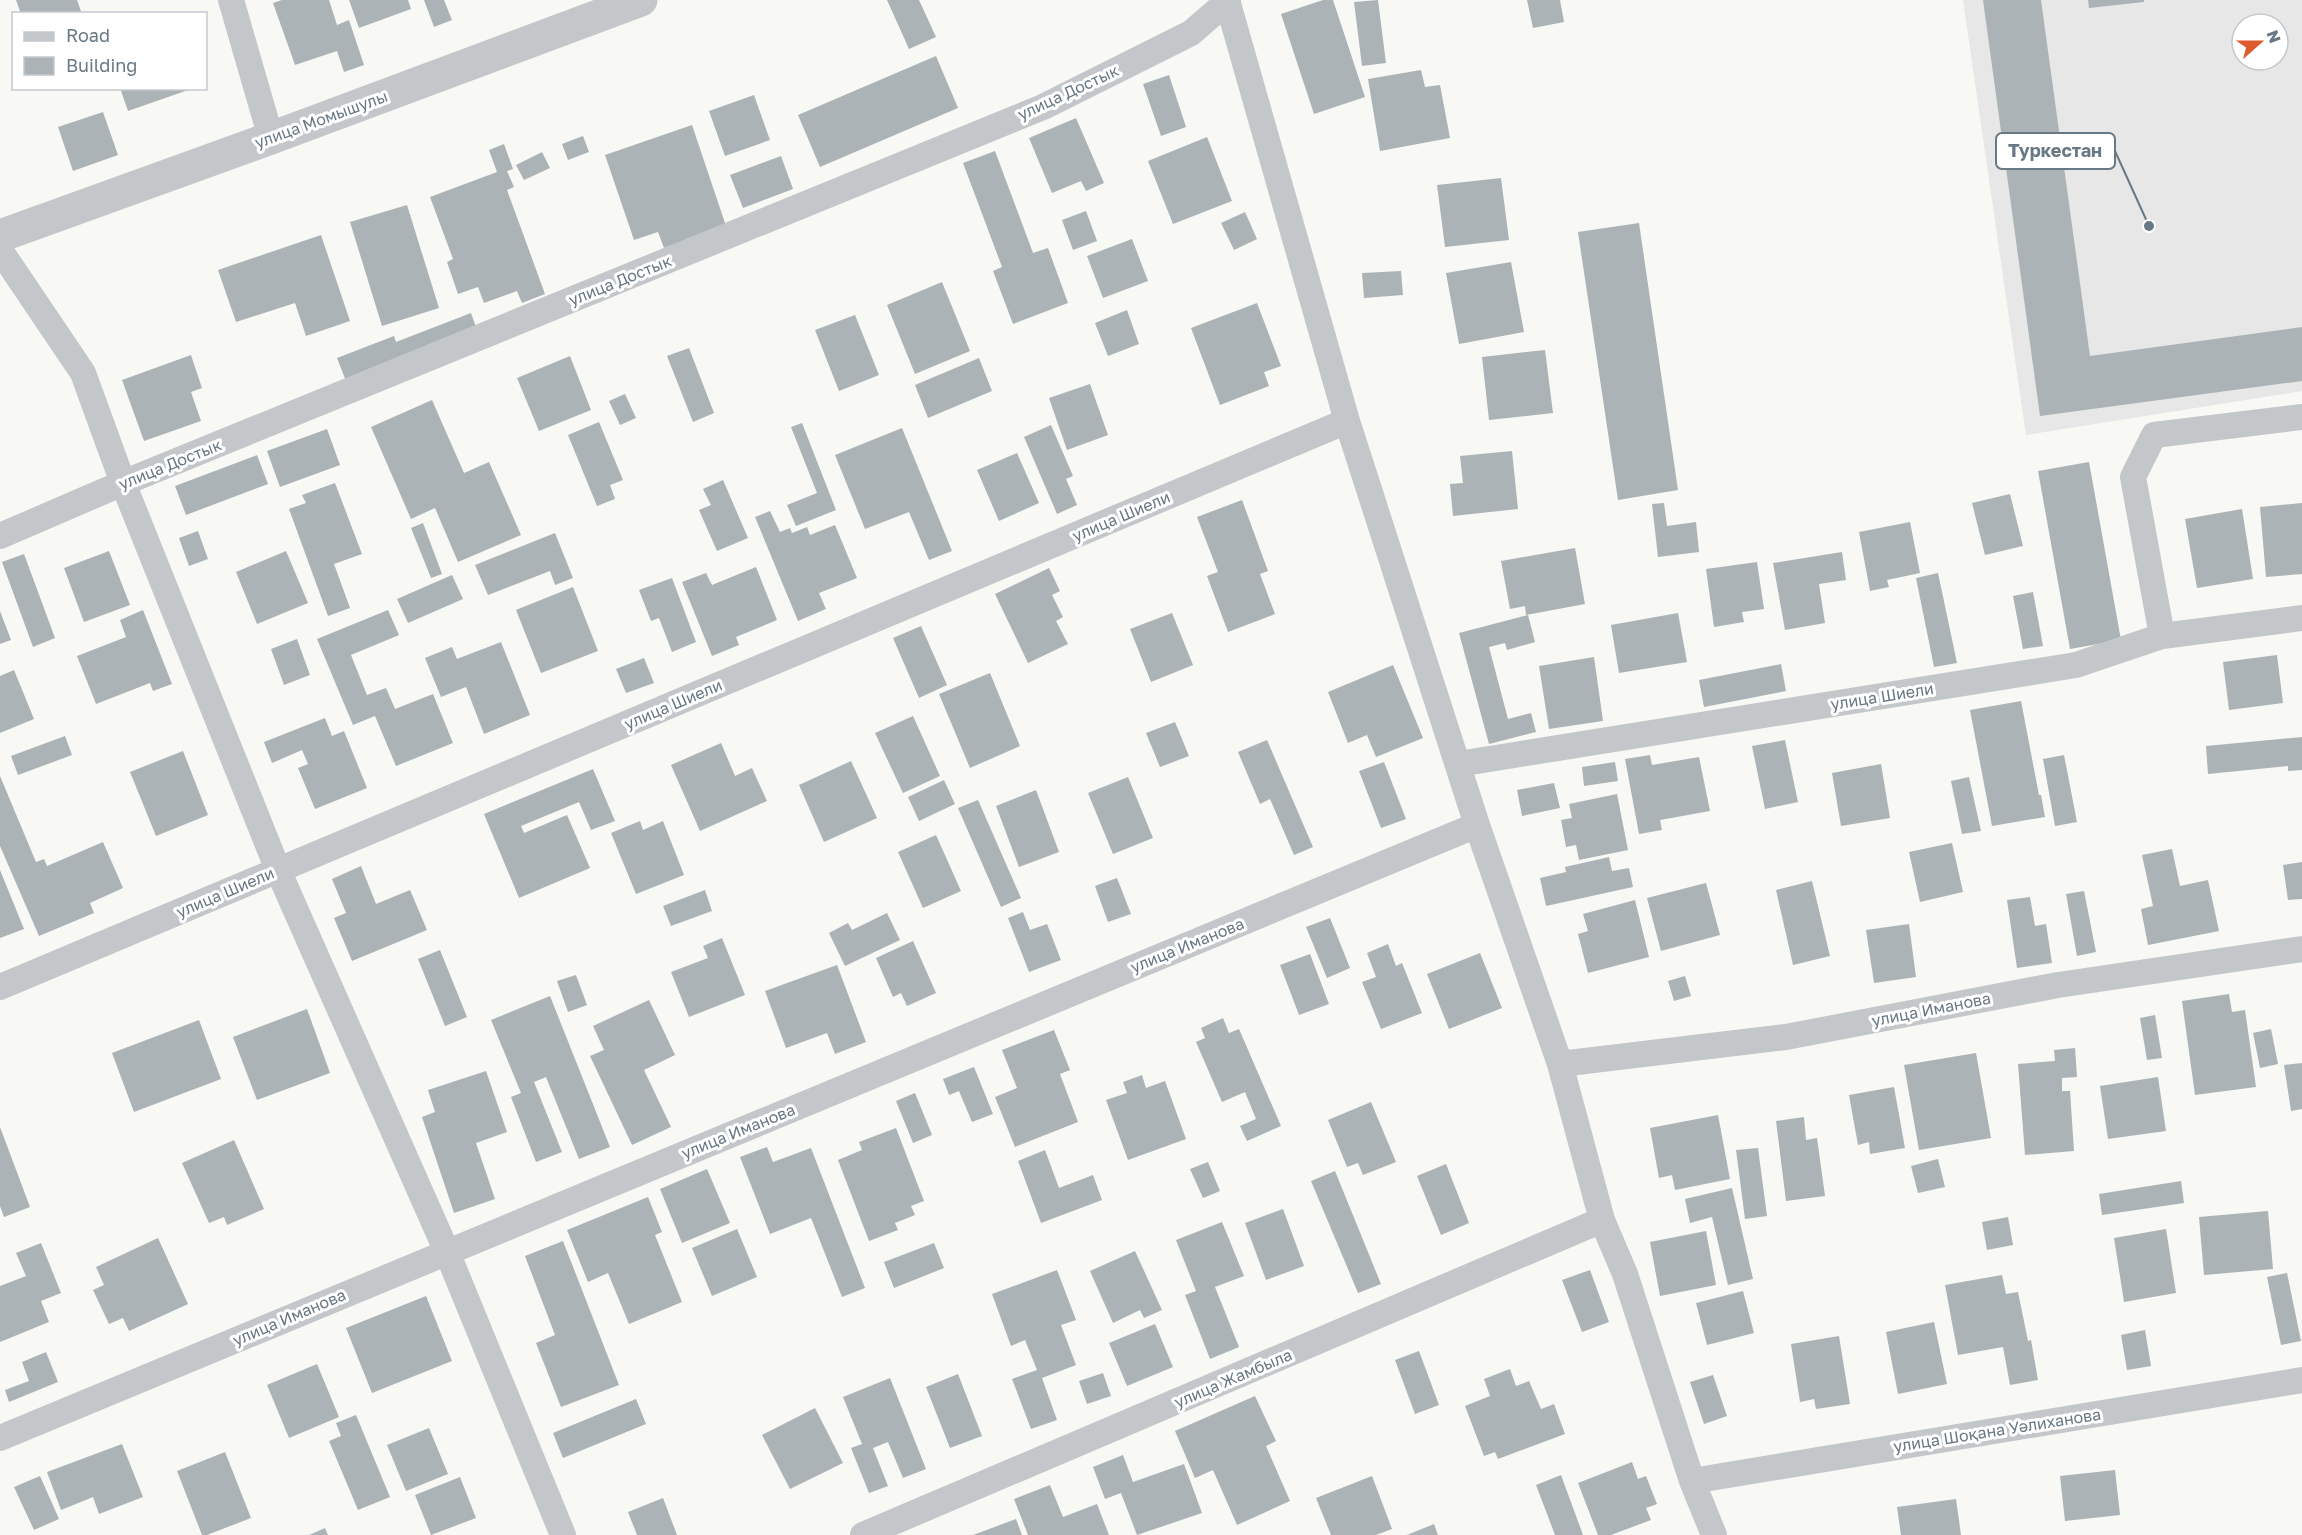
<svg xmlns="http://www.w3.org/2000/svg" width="2302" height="1535" viewBox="0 0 2302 1535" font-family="'Golos Text',sans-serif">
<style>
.built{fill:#e6e7e6;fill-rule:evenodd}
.building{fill:#abb3b7}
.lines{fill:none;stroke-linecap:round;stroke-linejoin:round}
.minor{stroke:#c3c7ca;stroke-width:26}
.tertiary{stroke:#c3c7ca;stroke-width:33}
.labels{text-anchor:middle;stroke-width:6;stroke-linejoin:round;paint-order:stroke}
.street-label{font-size:16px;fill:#687885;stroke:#fff}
.leader{fill:none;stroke:#687885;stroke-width:2}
.callout-dot{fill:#687885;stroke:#fff;stroke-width:2}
.callout{fill:#fff;stroke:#687885;stroke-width:2}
.callout-label{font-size:18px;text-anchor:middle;font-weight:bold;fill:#687885}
</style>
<rect width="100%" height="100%" fill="#f8f8f5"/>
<path class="built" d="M1963,0H2302V391L2026,435ZM2242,24H2278V60H2242Z"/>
<path class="building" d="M16,0H77L82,14H21Z
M282,0H329L337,25L349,20L364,65L344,72L337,51L295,65L273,3Z
M349,0H408L411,9L359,28Z
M424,0H444L452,20L434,27Z
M887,0H919L936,37L909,49Z
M1323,0H1333L1365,97L1314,114L1281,14Z
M1378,0L1386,63L1362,66L1354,2Z
M1527,0H1560L1564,22L1533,28Z
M1983,0H2041L2090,356L2302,327V381L2040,416Z
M2088,0H2144V2L2089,8Z
M936,56L958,108L820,167L798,115Z
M1421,70L1425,87L1440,85L1450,138L1380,151L1368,79Z
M1169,75L1186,127L1161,136L1143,84Z
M120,88H191V89L128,111Z
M754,95L770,140L725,156L709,111Z
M103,112L118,155L73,171L58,127Z
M1076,118L1104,183L1086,191L1081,181L1052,193L1029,138Z
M692,125L726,226L664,248L658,232L634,240L605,155Z
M583,136L589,152L568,160L562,144Z
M1207,137L1232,201L1173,224L1148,161Z
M504,144L513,169L507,171L514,187L507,190L545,294L522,303L517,291L484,303L478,287L458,294L447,262L453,259L430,197L497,172L489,150Z
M995,151L1033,253L1048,248L1068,303L1013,324L993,271L1002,267L963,163Z
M542,152L550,168L524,180L516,165Z
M781,156L793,189L743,208L730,175Z
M1501,178L1509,240L1445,247L1437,185Z
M407,205L439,308L382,326L350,222Z
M1086,211L1097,241L1073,250L1062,220Z
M1245,212L1257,239L1234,250L1221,223Z
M1639,223L1678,490L1618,500L1578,232Z
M321,235L350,321L306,336L295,303L236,322L218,270Z
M1132,239L1148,281L1103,298L1087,256Z
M1511,262L1524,332L1459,344L1446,273Z
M1401,271L1403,295L1364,298L1362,273Z
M942,282L970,351L915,374L887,305Z
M1257,303L1281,366L1264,372L1269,386L1220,405L1191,328Z
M1127,310L1139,344L1108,356L1095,323Z
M471,313L477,330L346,381L337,358L394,336L396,342Z
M855,315L879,375L839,391L815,330Z
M689,348L714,413L693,422L667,356Z
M1545,350L1553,413L1489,420L1482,357Z
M191,355L202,388L191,392L201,421L144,441L122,380Z
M570,356L591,410L539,431L517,378Z
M979,358L992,391L928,418L915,385Z
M1090,384L1108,435L1067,450L1049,398Z
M625,394L636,418L620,425L609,401Z
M432,400L464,473L489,462L521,535L458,562L435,508L411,519L371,427Z
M599,422L623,480L610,485L615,499L597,506L568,435Z
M802,423L836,510L796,526L787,505L817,493L791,427Z
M1051,425L1073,476L1066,479L1077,505L1057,514L1024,437Z
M902,428L952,551L929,560L909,512L865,529L835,455Z
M327,429L340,465L280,487L267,451Z
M1512,451L1518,509L1453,516L1450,484L1463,483L1460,456Z
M1017,453L1039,503L999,521L977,470Z
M257,455L268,484L186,515L175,486Z
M2089,462L2121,640L2070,649L2038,471Z
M723,480L748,538L717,551L699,510L711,505L703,489Z
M335,483L362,554L334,564L350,608L328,616L289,509L306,503L302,495Z
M2010,494L2023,546L1985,555L1972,503Z
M1242,500L1268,571L1260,574L1275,614L1228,632L1207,576L1218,572L1197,517Z
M1664,503L1667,526L1696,522L1699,552L1658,557L1652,504Z
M2302,503V574L2266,577L2260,507Z
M2242,509L2253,579L2197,588L2185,519Z
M770,511L780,532L790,528L792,533L807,527L810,535L835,525L857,578L819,593L826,609L798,621L755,517Z
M1910,522L1920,573L1887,580L1889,587L1870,591L1859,532Z
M423,523L442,574L431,578L411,528Z
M198,531L208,559L189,566L179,538Z
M555,533L573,578L555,585L550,571L488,595L475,565Z
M1575,548L1585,604L1526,615L1525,606L1510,609L1501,561Z
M109,551L130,605L84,622L64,568Z
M286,551L308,603L257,624L236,572Z
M1842,552L1846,580L1819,584L1825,623L1785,630L1773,563Z
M24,554L55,638L33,647L2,562Z
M1757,562L1764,609L1742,612L1744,622L1714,627L1706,569Z
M756,567L777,620L736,637L739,645L712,656L682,582L706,573L712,585Z
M1049,568L1060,591L1052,595L1063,617L1056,621L1068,644L1028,663L995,594Z
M1938,573L1957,663L1934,667L1916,578Z
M452,575L463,599L408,623L397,599Z
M672,578L696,642L672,652L659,618L651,621L639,590Z
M573,587L598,651L541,673L516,610Z
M2033,592L2043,646L2023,649L2013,596Z
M143,610L172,684L153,691L150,683L96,704L77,656L126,637L120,620Z
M388,610L399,635L351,655L367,695L386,688L395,709L433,694L453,743L396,766L375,716L353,725L317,639Z
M0,611L11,640L0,644Z
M1172,613L1193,665L1151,682L1130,629Z
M1678,613L1687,662L1619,673L1611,625Z
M1528,615L1535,642L1507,650L1505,643L1489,647L1508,719L1531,713L1536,732L1489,744L1459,633Z
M921,626L947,685L919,698L893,638Z
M297,639L310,675L284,685L271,649Z
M501,642L530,715L484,734L466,687L441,697L425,658L452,647L457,659Z
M2277,655L2283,703L2229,710L2223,662Z
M1594,657L1603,721L1549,729L1539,666Z
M644,658L654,683L626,693L616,669Z
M1781,664L1786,691L1704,707L1699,680Z
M1393,665L1423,738L1376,757L1367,735L1348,743L1328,692Z
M14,670L34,719L0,733V676Z
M990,673L1020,746L970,768L939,694Z
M2021,701L2039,795H2041L2045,817L1992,826L1970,710Z
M913,716L940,776L903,793L875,733Z
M325,718L332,736L344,731L367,788L315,809L298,768L308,764L302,750L272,763L264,742Z
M1175,722L1189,756L1160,767L1146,733Z
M65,736L72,755L18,775L11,756Z
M2302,737V770L2288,771V766L2208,774L2206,746Z
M1267,740L1313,847L1294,855L1270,799L1260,804L1238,752Z
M1785,740L1798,802L1765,809L1752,746Z
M721,743L735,776L752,768L767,801L700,831L671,765Z
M183,751L208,815L156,836L130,772Z
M1650,755L1652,765L1699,757L1710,811L1660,820L1662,830L1639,834L1625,759Z
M2064,755L2077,822L2055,826L2043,759Z
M851,761L877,818L824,842L799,785Z
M1384,762L1406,819L1381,828L1359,771Z
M1615,762L1618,781L1584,786L1582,767Z
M1881,764L1890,818L1841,826L1832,773Z
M593,769L615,821L591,830L579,802L521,826L524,833L567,815L590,868L519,898L484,814Z
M0,776L36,862L44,859L47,866L103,842L123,888L90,903L94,913L39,936L0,846Z
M1128,777L1153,838L1113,854L1088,793Z
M1969,777L1981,831L1962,834L1951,781Z
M944,780L955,804L919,821L908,797Z
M1554,783L1560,808L1522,816L1517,790Z
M1036,790L1059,852L1019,867L996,806Z
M1617,794L1628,850L1579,860L1576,845L1566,847L1561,820L1572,818L1569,804Z
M978,800L1021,898L1001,907L958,808Z
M640,821L643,830L663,821L684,875L636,894L611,833Z
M936,835L961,891L923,908L898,852Z
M1952,843L1963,892L1920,902L1909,852Z
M2172,849L2180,886L2208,880L2219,931L2148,945L2141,909L2153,906L2142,855Z
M1609,857L1612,871L1629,868L1633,887L1546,906L1540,878L1566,872L1565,867Z
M2302,862V899L2288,900L2283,865Z
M361,866L376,904L410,890L427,930L352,961L334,918L346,913L332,879Z
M0,870L24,929L0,938Z
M1117,878L1131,914L1108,922L1095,886Z
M1812,881L1830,956L1793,965L1776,890Z
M1706,883L1720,935L1661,951L1647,898Z
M705,890L712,911L671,926L663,906Z
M2084,891L2096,952L2077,956L2066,894Z
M2030,897L2035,926L2046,924L2052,963L2017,968L2007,900Z
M1635,900L1649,957L1588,973L1578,934L1588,931L1583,914Z
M1023,912L1030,930L1047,924L1061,960L1029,972L1008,918Z
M887,913L900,940L845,966L829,933L848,923L852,930Z
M1330,918L1350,968L1327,978L1306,927Z
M1909,924L1916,977L1874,983L1866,930Z
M722,938L745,995L689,1017L671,972L708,958L703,946Z
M913,941L936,993L907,1006L901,993L893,997L876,958Z
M1388,944L1396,966L1402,963L1422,1013L1381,1029L1362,982L1376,977L1367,953Z
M440,950L467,1017L445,1026L418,959Z
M1480,953L1502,1008L1449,1029L1427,974Z
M1310,954L1329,1004L1299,1015L1280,965Z
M837,965L866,1042L835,1054L827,1033L786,1048L765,991Z
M576,975L587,1005L568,1012L557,981Z
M1685,976L1691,996L1674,1001L1668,981Z
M2229,994L2232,1012L2245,1010L2256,1087L2195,1095L2182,1001Z
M550,996L610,1147L579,1159L546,1077L534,1082L562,1152L536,1162L511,1097L521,1093L491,1020Z
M649,1000L675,1055L644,1070L671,1127L632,1145L590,1056L604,1050L593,1026Z
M307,1009L330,1073L257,1100L233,1037Z
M2155,1015L2162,1058L2147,1060L2140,1018Z
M1223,1018L1229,1033L1239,1029L1281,1126L1247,1141L1240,1126L1256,1119L1245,1092L1222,1102L1196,1042L1205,1038L1201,1028Z
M199,1020L221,1079L134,1112L112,1053Z
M2271,1029L2278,1064L2260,1068L2253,1033Z
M1054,1030L1070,1070L1060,1074L1078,1122L1015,1147L995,1097L1017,1088L1002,1050Z
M2075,1048L2077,1077L2062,1078V1091H2070L2074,1151L2025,1155L2018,1064L2055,1061L2054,1050Z
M1976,1053L1991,1138L1919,1150L1904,1065Z
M2302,1063V1109L2291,1111L2284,1065Z
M974,1067L993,1114L972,1122L959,1091L949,1095L943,1079Z
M486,1071L507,1132L476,1143L495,1199L454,1213L422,1117L435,1112L428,1090Z
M1142,1075L1146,1088L1165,1081L1186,1139L1128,1160L1106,1100L1127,1093L1123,1082Z
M2158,1077L2166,1131L2108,1139L2100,1086Z
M1894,1087L1905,1148L1870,1154L1869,1142L1858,1145L1849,1095Z
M915,1093L932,1135L913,1143L896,1101Z
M1371,1102L1396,1162L1363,1175L1358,1163L1347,1167L1328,1120Z
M1718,1115L1730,1179L1675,1190L1672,1175L1659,1178L1650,1128Z
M1804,1117L1806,1140L1817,1138L1825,1196L1786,1201L1776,1121Z
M0,1127L30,1207L4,1217L0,1206Z
M896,1128L924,1201L911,1206L915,1215L895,1223L898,1230L869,1241L838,1160L862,1150L859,1142Z
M234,1140L264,1209L227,1225L224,1217L209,1223L182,1163Z
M767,1147L773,1162L811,1148L865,1288L842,1297L811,1218L770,1234L740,1157Z
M1758,1148L1767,1216L1745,1219L1736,1150Z
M1045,1150L1059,1188L1093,1175L1102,1200L1041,1223L1018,1161Z
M1938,1159L1945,1187L1918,1193L1911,1166Z
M1208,1162L1220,1191L1203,1198L1190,1169Z
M1446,1164L1469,1223L1441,1235L1417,1176Z
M707,1169L730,1223L682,1243L660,1189Z
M1335,1171L1381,1284L1358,1293L1311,1181Z
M2181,1181L2184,1203L2102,1215L2099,1194Z
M1732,1188L1753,1279L1728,1285L1712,1217L1690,1223L1685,1199Z
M648,1197L662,1232L655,1235L682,1302L629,1324L608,1273L588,1282L567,1230Z
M1283,1209L1304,1266L1266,1280L1245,1223Z
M2268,1211L2273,1269L2204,1275L2199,1217Z
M2008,1217L2013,1245L1987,1250L1982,1222Z
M1222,1222L1244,1276L1215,1287L1239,1347L1210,1359L1185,1295L1196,1291L1176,1240Z
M737,1229L757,1277L712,1296L692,1248Z
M2166,1229L2176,1293L2124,1302L2114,1238Z
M1706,1231L1716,1285L1660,1296L1650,1242Z
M158,1238L188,1304L129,1331L123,1318L109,1324L93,1290L104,1285L96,1267Z
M563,1241L619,1385L561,1407L536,1343L555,1335L525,1256Z
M41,1243L61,1293L41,1301L49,1322L0,1342V1286L26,1276L16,1253Z
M934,1243L944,1268L894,1288L884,1262Z
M1135,1251L1162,1310L1144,1318L1140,1310L1113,1323L1090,1271Z
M1057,1270L1076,1320L1061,1325L1076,1365L1042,1378L1057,1420L1031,1429L1012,1379L1037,1370L1025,1340L1011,1346L992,1294Z
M1590,1270L1609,1322L1582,1332L1562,1280Z
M2287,1273L2301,1341L2281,1345L2267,1277Z
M2002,1275L2006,1294L2018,1292L2028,1341L2031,1340L2038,1380L2010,1385L2003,1347L1958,1355L1945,1285Z
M1743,1291L1754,1333L1707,1345L1696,1303Z
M426,1296L452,1361L372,1393L346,1328Z
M1934,1322L1947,1384L1898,1394L1886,1332Z
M1155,1324L1173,1367L1127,1386L1109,1343Z
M2145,1330L2151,1366L2127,1370L2121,1335Z
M1839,1336L1850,1404L1816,1409L1814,1399L1800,1402L1791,1344Z
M1419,1351L1439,1405L1415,1414L1395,1360Z
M46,1352L58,1382L9,1402L5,1390L29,1381L22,1362Z
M317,1364L339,1417L289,1438L267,1385Z
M1510,1369L1516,1386L1529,1381L1541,1409L1554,1404L1565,1434L1498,1459L1495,1452L1484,1456L1465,1406L1490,1396L1484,1379Z
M1103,1373L1111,1396L1087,1404L1079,1381Z
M958,1374L982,1436L950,1448L926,1387Z
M1713,1375L1727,1416L1704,1424L1690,1382Z
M890,1378L926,1469L903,1478L888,1442L873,1448L888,1486L869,1493L851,1448L862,1444L843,1397Z
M1255,1396L1276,1441L1266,1446L1290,1501L1237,1525L1213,1470L1195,1478L1175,1431Z
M636,1399L646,1424L563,1458L553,1433Z
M815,1408L843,1463L790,1489L762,1435Z
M356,1415L390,1497L358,1510L329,1441L341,1436L336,1423Z
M429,1428L448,1474L406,1491L387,1445Z
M122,1444L143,1497L99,1514L93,1497L61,1510L47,1472Z
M225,1452L251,1518L207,1535H202L177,1471Z
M1123,1455L1133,1482L1184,1464L1202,1513L1137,1535L1121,1493L1105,1499L1093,1467Z
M1632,1462L1638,1479L1646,1476L1657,1504L1646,1508L1651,1520L1611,1535H1598L1578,1483Z
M2115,1470L2120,1515L2065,1521L2060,1476Z
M1561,1475L1583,1535H1555L1536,1485Z
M40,1476L59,1519L34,1530L14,1487Z
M1372,1476L1392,1529L1376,1535H1331L1316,1498Z
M460,1477L476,1518L431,1535L415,1495Z
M1050,1485L1063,1517L1097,1504L1109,1535H1028L1014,1499Z
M663,1498L677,1535H637L628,1512Z
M1956,1499L1961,1535H1901L1897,1507Z
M1016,1519L1022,1535H973Z
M1434,1524L1438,1535H1407Z
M325,1528L328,1535H309Z"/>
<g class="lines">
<path class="minor" d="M231,0L271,138
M1227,0L1347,421L1477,825L1560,1064L1602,1220L1625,1274L1692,1481L1714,1535
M0,250L83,373L123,483L278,870L447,1252L563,1535
M0,536L123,483L1043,107L1191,33L1228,1
M2162,636L2133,477L2154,435L2302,417
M1458,764L2076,665L2162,636L2302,618
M0,987L1347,421
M1560,1064L1786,1037L2058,985L2302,949
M0,1438L1477,825
M1692,1481L2302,1380
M863,1535L1602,1220"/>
<path class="tertiary" d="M0,236L271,138L641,0"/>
</g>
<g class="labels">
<g class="street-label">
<text transform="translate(1068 92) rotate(-25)" y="6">улица Достык</text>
<text transform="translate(321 119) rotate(-20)" y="6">улица Момышулы</text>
<text transform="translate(620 280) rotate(-22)" y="6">улица Достык</text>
<text transform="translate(170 464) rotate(-22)" y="6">улица Достык</text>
<text transform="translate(1121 516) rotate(-23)" y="6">улица Шиели</text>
<text transform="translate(1882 696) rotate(-9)" y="6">улица Шиели</text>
<text transform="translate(673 704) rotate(-23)" y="6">улица Шиели</text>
<text transform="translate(225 892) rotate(-23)" y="6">улица Шиели</text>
<text transform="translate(1187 945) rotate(-22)" y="6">улица Иманова</text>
<text transform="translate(1931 1009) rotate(-11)" y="6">улица Иманова</text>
<text transform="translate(738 1131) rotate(-22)" y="6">улица Иманова</text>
<text transform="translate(289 1317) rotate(-23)" y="6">улица Иманова</text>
<text transform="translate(1233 1378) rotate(-23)" y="6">улица Жамбыла</text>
<text transform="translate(1997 1430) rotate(-9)" y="6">улица Шоқана Уәлиханова</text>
</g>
</g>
<path class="leader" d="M2149 226L2115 151"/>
<circle class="callout-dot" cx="2149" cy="226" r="6"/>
<rect class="callout" x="1996" y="133" width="119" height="36" rx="6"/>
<g class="callout-label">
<text x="2055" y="157">Туркестан</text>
</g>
<rect x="12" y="12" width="195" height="78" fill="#ffffff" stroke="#c3c9ce" stroke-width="1.5"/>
<rect x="24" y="32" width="30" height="9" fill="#c3c7ca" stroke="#c3c9ce" stroke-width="1.5"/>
<text x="66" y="42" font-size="18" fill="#687885">Road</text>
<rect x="24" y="57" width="30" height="18" fill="#abb3b7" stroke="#c3c9ce" stroke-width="1.5"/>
<text x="66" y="72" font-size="18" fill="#687885">Building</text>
<g transform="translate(2260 42) rotate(69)"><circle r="28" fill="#ffffff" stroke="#c3c9ce" stroke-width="1.5"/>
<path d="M0-4.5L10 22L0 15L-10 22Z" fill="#de5b2f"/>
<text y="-9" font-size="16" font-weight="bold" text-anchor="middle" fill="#687885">N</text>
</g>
</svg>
